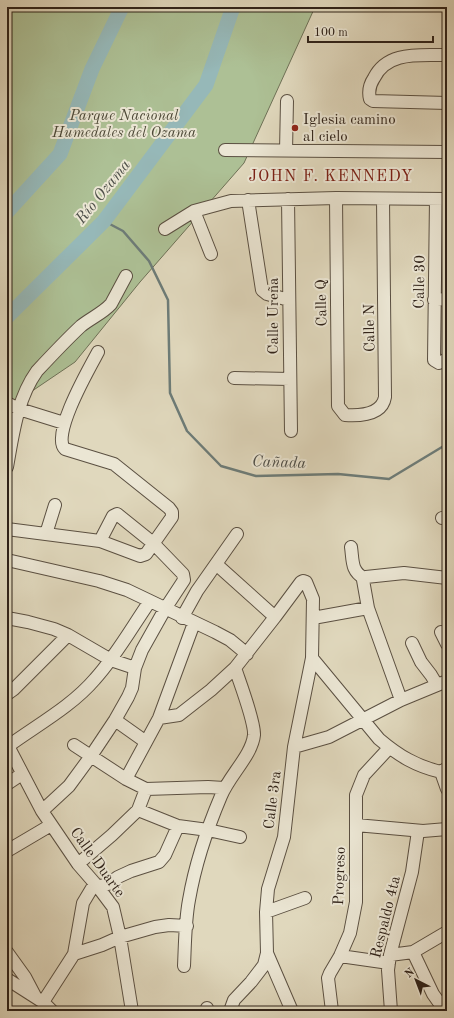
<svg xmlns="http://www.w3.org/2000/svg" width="454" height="1018" viewBox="0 0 454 1018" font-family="'Old Standard TT',serif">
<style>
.green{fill:#adc095;stroke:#6e7157}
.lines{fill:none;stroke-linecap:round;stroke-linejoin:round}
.stream{stroke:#6d7c78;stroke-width:2.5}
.river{stroke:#96b8b8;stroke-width:15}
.minor-casing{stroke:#5b5042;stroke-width:14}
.minor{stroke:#ebe6d4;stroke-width:12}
.poi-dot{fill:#8f2418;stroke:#ebe6d4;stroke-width:1.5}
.labels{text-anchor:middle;stroke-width:4;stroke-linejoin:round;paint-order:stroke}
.park-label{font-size:15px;font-style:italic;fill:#4e4a38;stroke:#ebe6d4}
.poi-label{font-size:15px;fill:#2f2219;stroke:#ebe6d4;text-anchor:start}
.street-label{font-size:15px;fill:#2f2219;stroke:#ebe6d4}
.neighbourhood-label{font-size:16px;letter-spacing:1px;fill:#7a1f14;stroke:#ebe6d4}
.water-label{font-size:16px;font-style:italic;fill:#4e4f49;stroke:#ebe6d4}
</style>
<rect width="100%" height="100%" fill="#e0d8bd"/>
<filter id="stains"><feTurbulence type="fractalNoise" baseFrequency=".005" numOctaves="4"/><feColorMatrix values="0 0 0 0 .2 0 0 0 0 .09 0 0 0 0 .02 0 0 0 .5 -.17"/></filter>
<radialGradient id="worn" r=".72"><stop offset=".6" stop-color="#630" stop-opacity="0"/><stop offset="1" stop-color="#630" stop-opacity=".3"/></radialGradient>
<path class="green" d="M7,7H315L244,163L140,282L75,362L7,408Z"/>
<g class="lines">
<path class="stream" d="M104,221L123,231L149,261L168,300L170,393L187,431L221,466L256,476L338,474L389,479L447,444"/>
<path class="river" d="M7,212L60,154L92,69L122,7
M7,317L104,221L206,85L233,7"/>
<defs>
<path id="minor" d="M447,55C421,56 388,50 374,78C370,84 368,91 370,99L373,101L447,103
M225,150L447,152
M286,151L287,101
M336,198L338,406L345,415C361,416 382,415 385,397L383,199
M288,199L291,431
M436,199L434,360L439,363L447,359
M248,200L262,290L267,294L289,300
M194,211L211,254
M165,229L194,211L231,201L336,198L447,199
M434,300L447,299
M234,378L290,379
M7,403L19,409L64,423
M7,467C13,434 17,399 37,371C51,356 66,340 81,326C91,318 103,313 111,304L126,276
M442,518L447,517
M7,529L100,541L140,556L146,554L172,517V512L169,508L114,464L65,449C50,436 90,367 98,352
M46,534L55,505
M351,547C353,561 351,571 364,578
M7,560L99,581L127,590L215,632L230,640L247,654
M216,564L275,617
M7,618L28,622L54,629L68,635L111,660L135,668
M182,618L197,591L237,534
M313,618L368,608
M441,632L447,644
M412,643L421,662L431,675L437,685
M312,658L379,739C399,756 416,766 441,772L447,768
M7,694L14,689L68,635
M401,700L368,608L363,580L366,577L404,573L447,578
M159,718L179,715L211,690L235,668L275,617L301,582L303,581L306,582L313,599L312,658L294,747L284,837L268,889L266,912L267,953L264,965L251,982L234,1000L230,1011
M115,720L146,742
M7,744L42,811L78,864L98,887L113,907L120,937L132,1011
M74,745L126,779L146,789L208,787L224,788
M7,747C37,725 71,707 95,679C116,656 132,627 150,601
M294,747L329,737L401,700L447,681
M441,772L447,789
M126,779L159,718L194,623
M7,784L22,774
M138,810L178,826L208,830L240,837
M42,811L69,786L91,756L115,720L128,697L132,688L135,668L142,650L165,609L184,580L183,574L153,543L117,514L113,516L100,541
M356,825L423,831L447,829
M7,851L51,825
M78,864L112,835L138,810L146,789
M266,912L305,898
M7,952L25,977L35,996
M413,952L433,994L445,1011
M267,953L292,1011
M74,954L102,945L120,937L155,927L169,925L187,926
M390,955L413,952L447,932
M340,956L389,963
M184,966C185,945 185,921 189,900C195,865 207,829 221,796C229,776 252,755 254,735C255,722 240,683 235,668
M7,979L43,1002L52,1011
M43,1002L74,954L83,903L92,888L108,884L118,877L131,871L159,862L165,855L178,826
M207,1011V1008
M332,1011L328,978L330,973L340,956L350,933L356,902V795L364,775L389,748
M391,1011L388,970L390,955L412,872L418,831"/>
</defs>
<use href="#minor" class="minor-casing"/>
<use href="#minor" class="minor"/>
</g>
<circle class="poi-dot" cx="295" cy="128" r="4"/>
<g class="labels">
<g class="park-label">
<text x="124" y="120">Parque Nacional<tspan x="124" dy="17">Humedales del Ozama</tspan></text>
</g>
<g class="poi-label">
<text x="303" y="124">Iglesia camino<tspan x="303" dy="17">al cielo</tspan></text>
</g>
<g class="street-label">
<text transform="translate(419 282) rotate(-89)" y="5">Calle 30</text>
<text transform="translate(321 303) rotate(-91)" y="5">Calle Q</text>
<text transform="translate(273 316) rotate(-90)" y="5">Calle Ureña</text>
<text transform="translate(369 328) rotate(-91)" y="5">Calle N</text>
<text transform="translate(272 800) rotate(-83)" y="5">Calle 3ra</text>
<text transform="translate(98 862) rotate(54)" y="5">Calle Duarte</text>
<text transform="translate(339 876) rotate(-88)" y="5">Progreso</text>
<text transform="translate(385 917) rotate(-76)" y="5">Respaldo 4ta</text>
</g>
<g class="neighbourhood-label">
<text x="331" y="181">JOHN F. KENNEDY</text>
</g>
<g class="water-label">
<text transform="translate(102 191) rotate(-51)" y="6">Río Ozama</text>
<text transform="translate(279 461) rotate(2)" y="6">Cañada</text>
</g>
</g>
<rect width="454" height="1018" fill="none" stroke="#e0d8bd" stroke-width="24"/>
<rect x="8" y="8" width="438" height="1002" fill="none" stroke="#2f2219" stroke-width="2"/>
<rect x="12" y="12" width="430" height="994" fill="none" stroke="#2f2219"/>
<g transform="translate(416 980) rotate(318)" stroke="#ebe6d4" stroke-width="3" paint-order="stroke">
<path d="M0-3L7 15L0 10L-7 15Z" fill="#2f2219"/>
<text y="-6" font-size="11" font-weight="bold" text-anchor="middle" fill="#2f2219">N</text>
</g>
<path d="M308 36v6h125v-6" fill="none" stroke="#2f2219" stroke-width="2"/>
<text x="314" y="36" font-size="12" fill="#2f2219" stroke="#ebe6d4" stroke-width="3" paint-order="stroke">100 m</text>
<rect width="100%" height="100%" filter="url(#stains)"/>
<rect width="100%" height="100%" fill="url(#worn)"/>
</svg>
